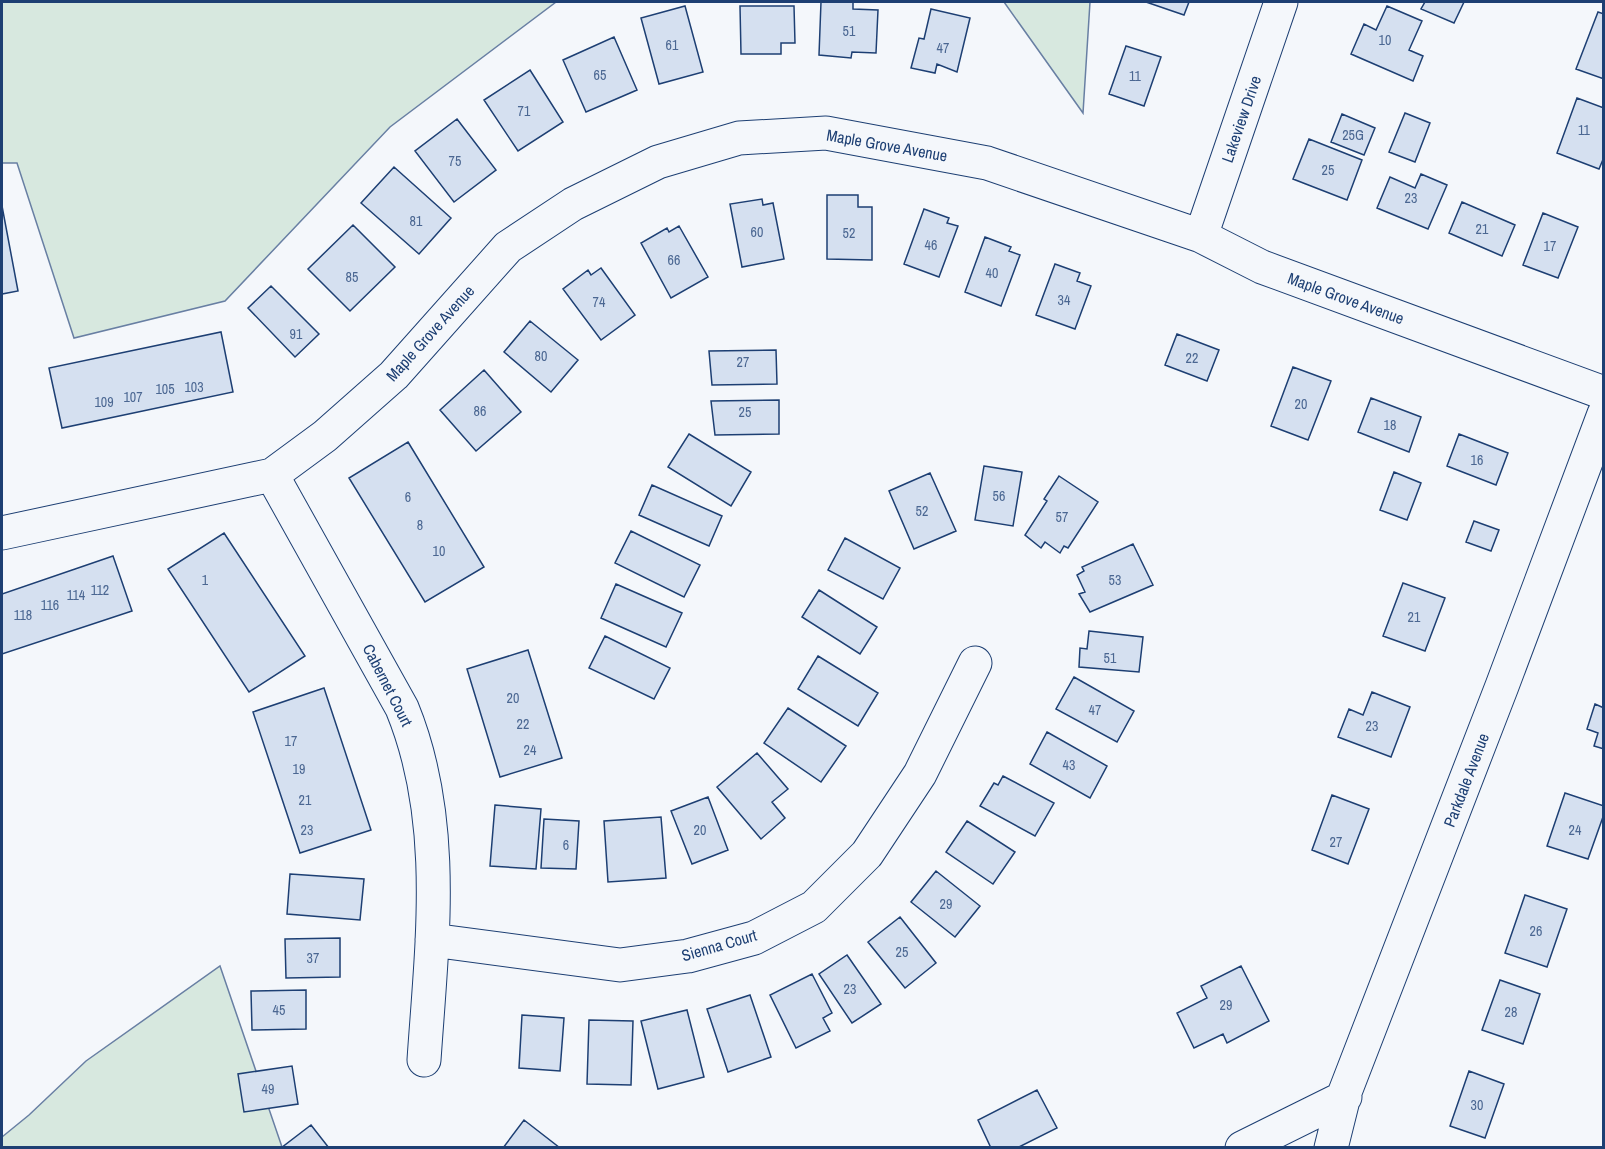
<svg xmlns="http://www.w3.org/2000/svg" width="1605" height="1149" viewBox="0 0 1605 1149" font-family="'Archivo Narrow',sans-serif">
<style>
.green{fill:#d7e8df;stroke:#687fa3;stroke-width:1.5}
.building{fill:#d5e0f0;stroke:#1d3f73;stroke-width:1.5}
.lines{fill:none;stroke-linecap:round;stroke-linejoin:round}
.minor-casing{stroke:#1d3f73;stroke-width:35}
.minor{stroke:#f4f7fb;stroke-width:33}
.labels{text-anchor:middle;stroke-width:4.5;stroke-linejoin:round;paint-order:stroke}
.number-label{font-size:14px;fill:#4b6792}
.street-label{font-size:16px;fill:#1d3f73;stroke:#f4f7fb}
</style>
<rect width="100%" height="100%" fill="#f4f7fb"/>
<path class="green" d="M2,2H556L390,127L225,301L74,338L17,163H2Z
M1004,2H1090L1083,113Z
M220,966L282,1147L2,1148V1137L29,1115L86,1061Z"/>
<path class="building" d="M821,2H853V9L878,10L876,53L852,52L851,58L819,55Z
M1146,2H1189L1184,15Z
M1425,2H1464L1454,23L1421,9Z
M685,6L703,72L659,84L641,18Z
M740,6H794L795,43H781V54H741Z
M1387,6L1422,21L1409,50L1423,56L1413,81L1351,54L1364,24L1376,30Z
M931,9L970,18L957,72L937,64L935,73L911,68L919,38L924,39Z
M1598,12L1604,14V79L1576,69Z
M614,37L637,90L586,112L563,60Z
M1126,46L1161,57L1144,106L1109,94Z
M530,70L563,122L518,151L484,100Z
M1577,98L1604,108V157L1599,169L1557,153Z
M1405,113L1430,123L1415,162L1389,152Z
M1342,114L1375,128L1364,155L1331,142Z
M457,119L496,170L454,202L415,151Z
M1309,139L1362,160L1347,200L1293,179Z
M394,167L451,218L419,254L361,203Z
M1421,174L1447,185L1428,229L1377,208L1390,177L1415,188Z
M827,195H858V207H872V260L827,259Z
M762,199L763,205L773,203L784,259L742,267L730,204Z
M1462,202L1515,225L1502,256L1449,233Z
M2,206L18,291L2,294Z
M924,209L949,218L947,223L958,226L939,277L904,264Z
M1543,213L1578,227L1558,278L1523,265Z
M353,225L395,267L350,311L308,269Z
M679,226L708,277L671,298L641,243L667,228L669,232Z
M985,237L1011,247L1009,251L1020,255L1001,306L965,292Z
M1055,264L1080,273L1077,281L1091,286L1075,329L1036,315Z
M601,268L635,315L601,340L563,289L588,270L591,275Z
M271,286L319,334L295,357L248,308Z
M530,321L578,360L551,392L504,352Z
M221,332L233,392L62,428L49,368Z
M1177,334L1219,350L1207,381L1165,365Z
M776,350L777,384L712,385L709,351Z
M1293,367L1331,381L1308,440L1271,426Z
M484,370L521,412L476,451L440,410Z
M1371,398L1421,417L1409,452L1358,432Z
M779,400V434L715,435L711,401Z
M689,434L751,472L731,506L668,467Z
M1459,434L1508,453L1496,485L1447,466Z
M408,442L484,567L425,602L349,478Z
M984,466L1022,472L1013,526L975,520Z
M1394,472L1421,483L1407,520L1380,510Z
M930,473L956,531L914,549L889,491Z
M1059,476L1098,502L1068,548L1064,546L1060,553L1045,542L1041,548L1025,535L1047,501L1044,499Z
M652,485L722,516L709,546L639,515Z
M1474,521L1499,530L1491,551L1466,542Z
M631,531L700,565L684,597L615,563Z
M224,533L305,656L249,692L168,569Z
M845,538L900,568L883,599L828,570Z
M1133,544L1153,585L1090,612L1079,594L1085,592L1077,575L1084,571L1082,567Z
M113,556L132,611L2,654V594Z
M1403,583L1445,598L1425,651L1383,636Z
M616,584L682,613L666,647L601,618Z
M819,590L877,627L860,654L802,617Z
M1089,631L1143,637L1139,672L1079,667L1080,648L1087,649Z
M605,636L670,668L654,699L589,668Z
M528,650L562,758L500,777L467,669Z
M818,656L878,693L858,726L798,689Z
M1074,677L1134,711L1117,742L1056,709Z
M324,688L371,830L300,853L253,712Z
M1372,692L1410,707L1391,757L1338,737L1349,709L1363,715Z
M1595,704L1604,708V749L1594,746L1598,733L1587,729Z
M788,708L846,746L821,782L764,743Z
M1047,732L1107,766L1090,798L1030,764Z
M757,753L788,789L772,802L785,818L761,839L717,787Z
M1003,776L1054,803L1035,836L980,806L994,783L998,785Z
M1565,793L1604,806V814L1588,859L1547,846Z
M1332,795L1369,809L1348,864L1312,850Z
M708,797L728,850L692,864L671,811Z
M495,805L541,809L536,869L490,866Z
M661,817L666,878L608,882L604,821Z
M544,819L579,821L576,869L541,868Z
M967,821L1015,852L993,884L946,852Z
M936,871L980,906L955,937L911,902Z
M290,874L364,879L360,920L287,914Z
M1525,895L1567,909L1547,967L1505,953Z
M900,917L936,963L905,988L868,942Z
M340,938V977L286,978L285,939Z
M847,955L881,1004L852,1023L819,974Z
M1241,966L1269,1021L1227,1043L1223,1034L1194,1048L1177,1013L1207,998L1201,986Z
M812,974L832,1013L823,1018L830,1031L796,1048L770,995Z
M1500,980L1540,994L1523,1044L1482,1030Z
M306,990V1029L252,1030L251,991Z
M750,995L771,1057L728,1072L707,1009Z
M687,1010L704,1077L658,1089L641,1021Z
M522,1015L564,1018L560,1071L519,1068Z
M589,1020L633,1021L631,1085L587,1084Z
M292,1066L298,1104L244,1112L238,1074Z
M1469,1071L1504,1084L1485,1138L1450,1126Z
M1037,1090L1057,1128L1017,1148H991L978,1120Z
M524,1120L560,1148H503Z
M311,1125L329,1148H281Z"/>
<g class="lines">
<defs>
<path id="minor" d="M1201,236L1281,2
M272,475L402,708C448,820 432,942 424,1060
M2,533L272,475L325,436L394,375L508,247L573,204L658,162L739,138L826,133L987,163L1201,236L1262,267L1604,393
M432,940L620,965L688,956L754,938L814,907L867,854L920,774L975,663
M1242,1148L1345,1097
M1331,1148L1345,1092L1502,686L1604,414"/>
</defs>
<use href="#minor" class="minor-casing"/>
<use href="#minor" class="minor"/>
</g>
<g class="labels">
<g class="number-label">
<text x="849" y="36">51</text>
<text x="1385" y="45">10</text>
<text x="672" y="50">61</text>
<text x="943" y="53">47</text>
<text x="600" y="80">65</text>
<text x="1135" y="81">11</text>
<text x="524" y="116">71</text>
<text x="1584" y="135">11</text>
<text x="1353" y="140">25G</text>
<text x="455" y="166">75</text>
<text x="1328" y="175">25</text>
<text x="1411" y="203">23</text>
<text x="416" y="226">81</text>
<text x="1482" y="234">21</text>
<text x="757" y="237">60</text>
<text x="849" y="238">52</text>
<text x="931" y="250">46</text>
<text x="1550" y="251">17</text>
<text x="674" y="265">66</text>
<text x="992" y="278">40</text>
<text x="352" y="282">85</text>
<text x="1064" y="305">34</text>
<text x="599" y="307">74</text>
<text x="296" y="339">91</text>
<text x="541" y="361">80</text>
<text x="1192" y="363">22</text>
<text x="743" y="367">27</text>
<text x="194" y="392">103</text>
<text x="165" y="394">105</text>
<text x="133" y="402">107</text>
<text x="104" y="407">109</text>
<text x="1301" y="409">20</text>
<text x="480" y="416">86</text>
<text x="745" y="417">25</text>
<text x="1390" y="430">18</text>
<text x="1477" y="465">16</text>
<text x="999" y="501">56</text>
<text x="408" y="502">6</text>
<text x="922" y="516">52</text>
<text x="1062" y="522">57</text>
<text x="420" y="530">8</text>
<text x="439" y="556">10</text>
<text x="205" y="585">1</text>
<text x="1115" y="585">53</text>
<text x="100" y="595">112</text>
<text x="76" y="600">114</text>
<text x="50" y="610">116</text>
<text x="23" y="620">118</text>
<text x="1414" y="622">21</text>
<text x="1110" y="663">51</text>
<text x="513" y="703">20</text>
<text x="1095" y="715">47</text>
<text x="523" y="729">22</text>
<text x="1372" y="731">23</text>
<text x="291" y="746">17</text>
<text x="530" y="755">24</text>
<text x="1069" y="770">43</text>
<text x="299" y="774">19</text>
<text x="305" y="805">21</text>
<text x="307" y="835">23</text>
<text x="700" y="835">20</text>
<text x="1575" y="835">24</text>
<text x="1336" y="847">27</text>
<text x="566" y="850">6</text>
<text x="946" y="909">29</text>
<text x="1536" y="936">26</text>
<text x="902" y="957">25</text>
<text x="313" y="963">37</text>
<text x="850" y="994">23</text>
<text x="1226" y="1010">29</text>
<text x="279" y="1015">45</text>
<text x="1511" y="1017">28</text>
<text x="268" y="1094">49</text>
<text x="1477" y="1110">30</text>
</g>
<g class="street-label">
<text transform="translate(1241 119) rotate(-71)" y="6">Lakeview Drive</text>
<text transform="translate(887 145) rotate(10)" y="6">Maple Grove Avenue</text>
<text transform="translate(1346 298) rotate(20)" y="6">Maple Grove Avenue</text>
<text transform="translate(430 333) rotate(-48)" y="6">Maple Grove Avenue</text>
<text transform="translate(388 685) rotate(63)" y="6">Cabernet Court</text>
<text transform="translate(1466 780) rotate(-69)" y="6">Parkdale Avenue</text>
<text transform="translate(719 945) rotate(-16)" y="6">Sienna Court</text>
</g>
</g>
<rect width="1605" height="1149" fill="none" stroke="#1d3f73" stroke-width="6"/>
</svg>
